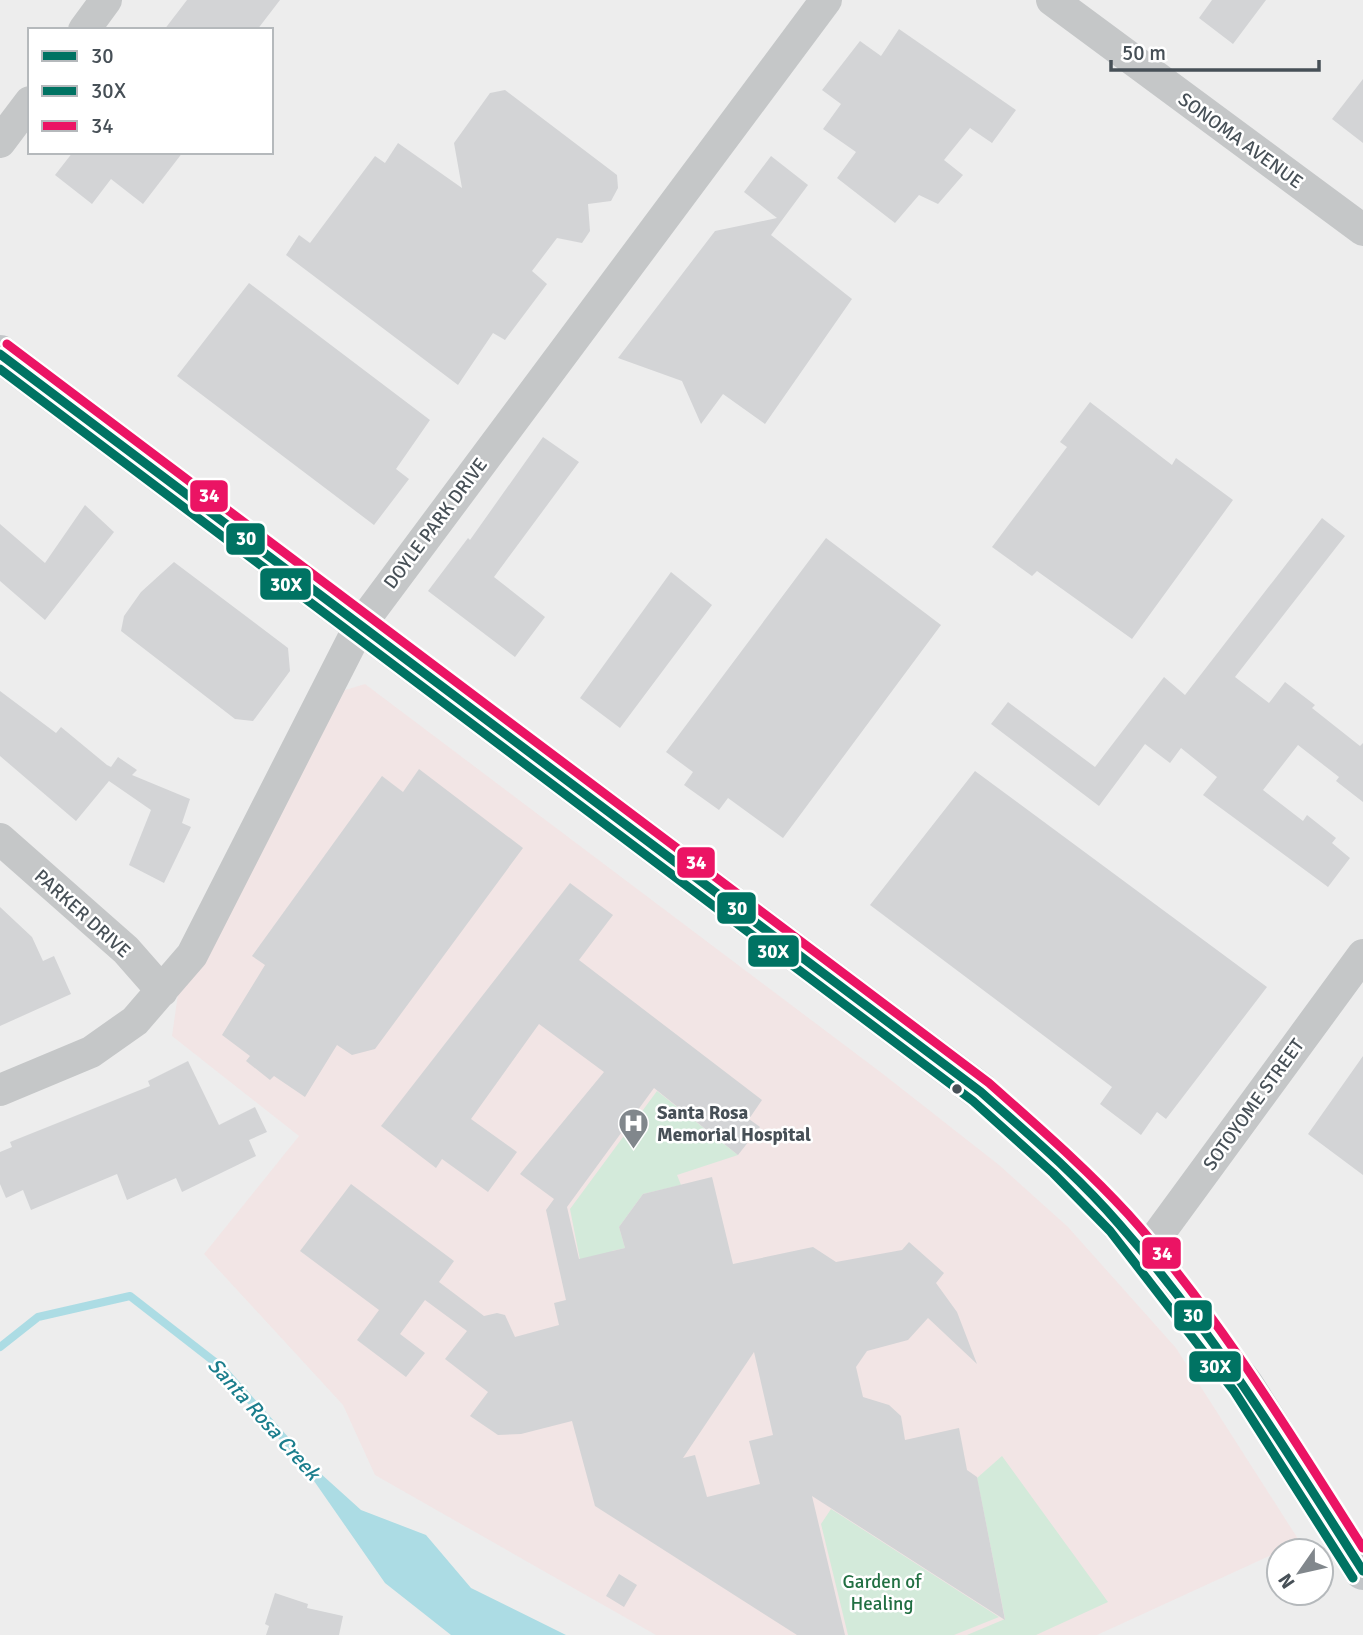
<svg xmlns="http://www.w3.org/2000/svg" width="1363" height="1635" viewBox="0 0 1363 1635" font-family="Signika,sans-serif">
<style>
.medical{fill:#f2e5e5}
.green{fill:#d3eada}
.water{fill:#acdce4}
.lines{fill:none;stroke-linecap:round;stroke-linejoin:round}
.stream{stroke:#acdce4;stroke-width:8}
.building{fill:#d3d4d6;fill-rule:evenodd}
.minor{stroke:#c5c7c8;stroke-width:32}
.major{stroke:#c2c5c8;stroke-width:38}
.bus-1-casing{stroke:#fff;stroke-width:14}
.bus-2-casing{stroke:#fff;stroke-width:14}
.bus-3-casing{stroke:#fff;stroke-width:14}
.bus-1{stroke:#007363;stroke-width:9}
.bus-2{stroke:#007363;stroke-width:9}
.bus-3{stroke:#eb1464;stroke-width:9}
.bus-dot{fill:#475057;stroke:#fff;stroke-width:2.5}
.labels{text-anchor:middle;stroke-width:5;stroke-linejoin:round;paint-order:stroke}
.street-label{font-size:19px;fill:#475057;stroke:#fff}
.poi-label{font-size:19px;font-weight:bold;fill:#475057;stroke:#fff;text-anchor:start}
.park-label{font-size:19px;fill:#216f42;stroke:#fff}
.water-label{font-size:21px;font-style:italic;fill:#1b7e8d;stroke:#fff}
.line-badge{stroke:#fff;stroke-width:2.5}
.badge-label{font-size:19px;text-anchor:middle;font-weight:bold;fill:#fff}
</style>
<rect width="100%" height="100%" fill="#ededed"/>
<path class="medical" d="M365,684L883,1074L999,1165L1068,1227L1176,1348L1300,1542L1097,1635H656L375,1475L343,1405L204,1254L299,1136L172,1036L179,987L342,691Z"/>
<path class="green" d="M657,1091L738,1155L677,1175L681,1185L643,1194L619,1227L625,1248L612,1251L587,1296L570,1209Z
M1002,1456L1108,1602L1036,1635H967L1005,1619L977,1478Z
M831,1509L999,1617L954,1635H848L821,1524Z"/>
<path class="water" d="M289,1445L361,1510L426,1535L471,1588L566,1635H451L385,1583Z"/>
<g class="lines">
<path class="stream" d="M0,1347L38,1317L130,1296L220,1366L296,1452"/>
</g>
<path class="building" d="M187,0H280L257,30H164Z
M1212,0H1266L1233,44L1199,18Z
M899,29L1016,110L992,143L970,128L944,160L963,175L938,204L919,195L895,223L837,178L856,152L823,129L841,104L822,90L860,41L881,56Z
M1363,79V143L1332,119Z
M505,90L617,175L618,188L611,201L588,204L590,231L582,243L557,238L532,271L547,284L505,340L493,333L458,385L286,255L299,235L310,243L375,156L385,163L398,143L462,188L454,143L490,93Z
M73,152H183L143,204L111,179L92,204L55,175Z
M771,156L808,185L771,235L852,299L765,424L723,394L701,424L682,381L618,358L715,231L777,218L744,192Z
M249,283L430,420L396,469L409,479L374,525L177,376Z
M1090,402L1172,465L1176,458L1233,500L1132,639L1037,571L1032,576L992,547L1067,447L1060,442Z
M543,437L579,462L494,577L545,617L515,657L428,591L468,538L470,540Z
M85,505L114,532L45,620L0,581V524L45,563Z
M1322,518L1345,536L1235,677L1269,703L1285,682L1315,705L1312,708L1360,746L1363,743V802L1336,781L1339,777L1298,745L1263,790L1303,821L1307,815L1336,838L1332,843L1350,858L1328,887L1203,795L1217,777L1181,748L1170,763L1145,744L1099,806L991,724L1008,702L1095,767L1164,677L1185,695Z
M826,538L941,625L783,838L728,798L719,810L684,785L693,772L666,752Z
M174,562L288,648L290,671L253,721L235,719L121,631L124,616L141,592Z
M671,572L712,605L620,728L580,698Z
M0,691L56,733L61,727L107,765L111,767L118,757L137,770L132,775L190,799L182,823L191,827L164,883L129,865L151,810L109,781L76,821L0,756Z
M419,769L523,848L375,1049L352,1055L337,1045L305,1097L274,1076L270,1080L246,1061L250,1056L222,1035L265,965L252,956L382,776L403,792Z
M975,771L1267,987L1166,1119L1157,1112L1141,1135L1100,1104L1112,1087L870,905Z
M570,883L613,915L579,960L762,1100L749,1119L760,1127L738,1155L654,1088L567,1207L579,1259L625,1248L619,1227L643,1194L712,1177L733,1264L813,1247L836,1262L902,1250L909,1242L944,1273L936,1283L957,1312L977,1364L928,1318L908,1340L867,1351L856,1367L863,1397L889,1405L901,1416L905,1440L959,1428L967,1470L977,1477L1005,1620L812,1496L845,1635H797L595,1506L572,1421L521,1434L498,1435L470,1416L488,1392L445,1359L467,1331L425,1300L400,1334L425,1353L406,1377L357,1340L379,1310L300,1251L351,1184L454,1261L439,1282L484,1316L497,1313L505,1315L515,1337L559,1325L554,1303L566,1300L546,1210L554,1199L520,1174L604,1072L539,1024L471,1119L517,1152L488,1192L442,1159L436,1168L381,1126ZM754,1352L773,1435L749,1441L760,1484L707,1497L695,1455L683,1458Z
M0,907L32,937L43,961L54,956L71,994L0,1026Z
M1363,1056V1175L1308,1134Z
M188,1061L219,1125L255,1107L267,1132L249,1140L256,1156L182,1192L176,1178L127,1200L117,1174L31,1210L23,1190L6,1198L0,1184V1152L12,1147L10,1142L150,1086L148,1081Z
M619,1574L637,1585L624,1607L606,1596Z
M275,1593L308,1604L307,1608L343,1616L339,1635H266L269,1626L265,1624Z"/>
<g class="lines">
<path class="minor" d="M1052,0L1363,230
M84,30L106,0
M0,142L30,102
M0,839L126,950L162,991
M0,1090L91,1052L135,1021L192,955L359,627L826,0
M1144,1254L1363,955"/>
<path class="major" d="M0,354L981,1092L1061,1164L1119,1223L1144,1254L1244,1384L1363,1571"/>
<defs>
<path id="bus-1" d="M0,354L981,1092C1028,1134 1078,1176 1119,1224C1213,1330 1287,1452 1363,1571"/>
<path id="bus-2" d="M0,369L973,1101L1053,1173L1110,1231L1134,1262L1234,1391L1353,1578"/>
<path id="bus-3" d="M7,344L989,1083C1036,1125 1085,1167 1128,1214C1218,1314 1291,1435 1363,1548"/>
</defs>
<use href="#bus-1" class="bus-1-casing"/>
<use href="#bus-2" class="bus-2-casing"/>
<use href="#bus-3" class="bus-3-casing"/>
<use href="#bus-1" class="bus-1"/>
<use href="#bus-2" class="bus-2"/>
<use href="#bus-3" class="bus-3"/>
</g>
<defs>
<symbol id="hospital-pin" viewBox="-11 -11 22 30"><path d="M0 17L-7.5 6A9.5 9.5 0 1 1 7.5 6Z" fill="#81878c" stroke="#fff"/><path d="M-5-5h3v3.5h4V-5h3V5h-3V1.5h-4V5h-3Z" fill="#fff"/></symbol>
</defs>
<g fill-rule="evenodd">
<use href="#hospital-pin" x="616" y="1106" width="35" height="47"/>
</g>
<circle class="bus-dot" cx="957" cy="1089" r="6"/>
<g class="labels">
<g class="street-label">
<text transform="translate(1241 140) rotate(36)" y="7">SONOMA AVENUE</text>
<text transform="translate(435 523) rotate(-53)" y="7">DOYLE PARK DRIVE</text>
<text transform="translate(83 913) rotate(42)" y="7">PARKER DRIVE</text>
<text transform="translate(1253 1104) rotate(-54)" y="7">SOTOYOME STREET</text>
</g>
<g class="poi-label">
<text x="657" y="1119">Santa Rosa<tspan x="657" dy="22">Memorial Hospital</tspan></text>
</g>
<g class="park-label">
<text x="882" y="1588">Garden of<tspan x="882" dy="22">Healing</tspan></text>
</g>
<g class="water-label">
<text transform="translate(264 1419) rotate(48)" y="7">Santa Rosa Creek</text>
</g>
</g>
<g class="line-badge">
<rect x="189" y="479" width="40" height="34" rx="7" fill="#eb1464"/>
<rect x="225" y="522" width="41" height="34" rx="7" fill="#007363"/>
<rect x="259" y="567" width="53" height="34" rx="7" fill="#007363"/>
<rect x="676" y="846" width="40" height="33" rx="7" fill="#eb1464"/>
<rect x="716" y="891" width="41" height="34" rx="7" fill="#007363"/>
<rect x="747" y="934" width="53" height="34" rx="7" fill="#007363"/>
<rect x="1141" y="1236" width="41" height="34" rx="7" fill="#eb1464"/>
<rect x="1173" y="1299" width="40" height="33" rx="7" fill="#007363"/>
<rect x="1188" y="1350" width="54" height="33" rx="7" fill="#007363"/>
</g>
<g class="badge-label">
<text x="209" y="502">34</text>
<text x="246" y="545">30</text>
<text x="286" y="591">30X</text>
<text x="696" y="869">34</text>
<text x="737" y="915">30</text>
<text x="773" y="958">30X</text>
<text x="1162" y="1260">34</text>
<text x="1193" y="1322">30</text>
<text x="1215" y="1373">30X</text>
</g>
<rect x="28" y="28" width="245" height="126" fill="#ffffff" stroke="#b5b9bc" stroke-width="2"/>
<rect x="42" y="51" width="35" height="10" fill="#007363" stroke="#b5b9bc" stroke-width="2"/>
<text x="91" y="63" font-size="21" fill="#475057">30</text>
<rect x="42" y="86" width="35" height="10" fill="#007363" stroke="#b5b9bc" stroke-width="2"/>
<text x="91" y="98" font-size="21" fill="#475057">30X</text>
<rect x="42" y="121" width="35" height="10" fill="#eb1464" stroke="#b5b9bc" stroke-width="2"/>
<text x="91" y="133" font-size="21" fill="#475057">34</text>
<g transform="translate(1300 1572) rotate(236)"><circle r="33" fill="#ffffff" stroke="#b5b9bc" stroke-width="2"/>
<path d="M0-5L12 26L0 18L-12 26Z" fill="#81878c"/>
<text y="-10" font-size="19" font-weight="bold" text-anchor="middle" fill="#475057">N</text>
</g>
<path d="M1111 60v10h208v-10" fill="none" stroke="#475057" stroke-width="3.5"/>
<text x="1122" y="60" font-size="21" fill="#475057" stroke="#ffffff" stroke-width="5" paint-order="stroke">50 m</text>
</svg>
